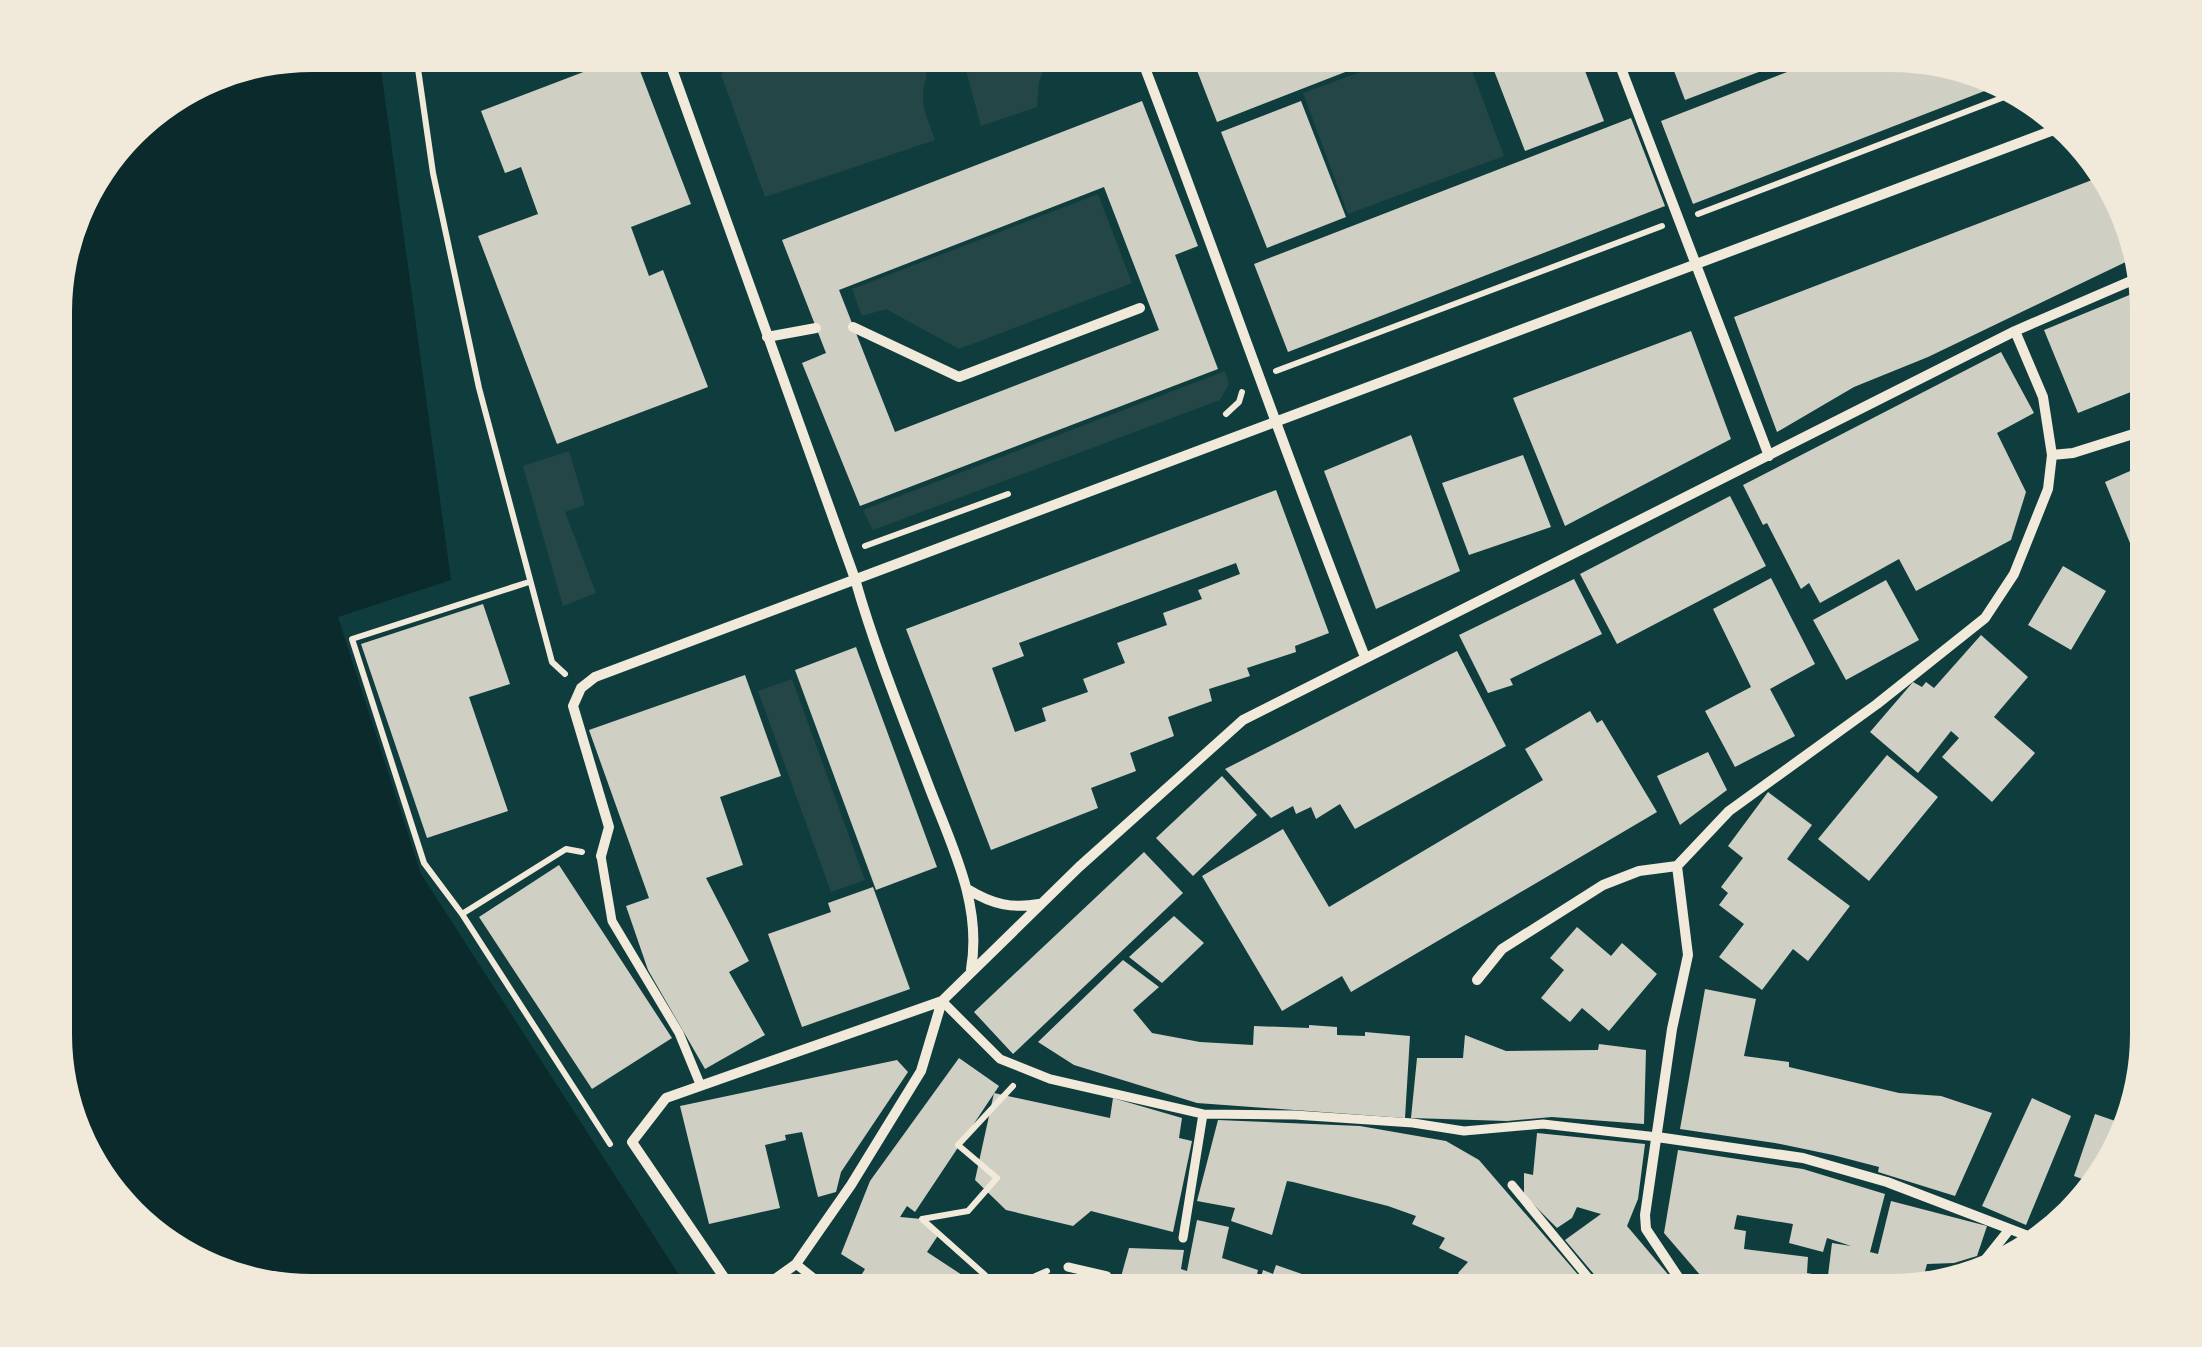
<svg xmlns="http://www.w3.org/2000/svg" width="2202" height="1347" viewBox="0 0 2202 1347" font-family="'Space Grotesk',sans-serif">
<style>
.green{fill:#244646}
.water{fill:#0a2a2b}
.building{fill:#cfcfc3;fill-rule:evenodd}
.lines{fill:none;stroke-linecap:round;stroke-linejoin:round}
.path{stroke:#f1e9da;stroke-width:6}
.pedestrian{stroke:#f1e9da;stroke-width:9}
.minor{stroke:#f1e9da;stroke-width:10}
</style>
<rect width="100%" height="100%" fill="#0f3d3e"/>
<path class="green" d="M745,55H809L827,62L860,64H894L923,56C931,81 923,77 923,98C923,112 931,127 935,140L765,197L721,74Z
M948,55H1050L1039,82L1037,107L981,126L965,67L950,63Z
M1407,55H1466L1504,156L1348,214L1303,93Z
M1098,194L1132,283L959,349L886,309L862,316L852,289Z
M1225,371L1229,384L1220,400L873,530L863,510Z
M569,451L585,505L565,512L596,593L563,606L523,466Z
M792,679L865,880L831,892L758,691Z"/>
<path class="water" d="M313,55H379L451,580L338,617L421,874L690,1292H312L183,1257L98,1177L57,1067V280L82,198L142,119L215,74Z"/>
<path class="building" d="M628,55H634L691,204L631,227L649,276L663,270L708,387L557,444L478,236L538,214L521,167L505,173L481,111Z
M811,55H915L916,56L895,62L860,64L827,62Z
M1191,55H1389L1217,122Z
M1488,55H1579L1604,121L1525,151Z
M1668,55H1759L1764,70L1685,100Z
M1831,55H1890L2000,85L1693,204L1661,121Z
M1142,101L1198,246L1175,255L1218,369L860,506L802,363L826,353L782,240ZM1104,187L1159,330L895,432L839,290Z
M1301,101L1346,217L1267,248L1221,132Z
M1631,118L1665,206L1288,352L1254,264Z
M2105,175L2134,258L1928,357L1854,387L1777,432L1734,317Z
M2144,289L2146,386L2078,413L2044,330Z
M1691,331L1731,439L1565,526L1513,398Z
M2001,352L2034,413L1997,433L2026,492L2011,540L1916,591L1899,559L1820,603L1809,583L1801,589L1767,523L1763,525L1743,485Z
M1411,435L1460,571L1376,609L1324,471Z
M1523,455L1551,527L1469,555L1442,483Z
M2146,464V536L2130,543L2105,482Z
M1276,490L1329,633L1295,646L1296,652L1247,668L1250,676L1209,689L1212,701L1168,717L1174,736L1130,753L1136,771L1091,788L1098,808L991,850L906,629ZM1236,563L1240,574L1198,590L1202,599L1163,613L1167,625L1117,643L1125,663L1083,679L1088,692L1042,708L1046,721L1015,732L992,668L1024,656L1019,643Z
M1730,496L1766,566L1617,644L1580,574Z
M2063,566L2106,591L2071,650L2028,625Z
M1771,578L1815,664L1770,689L1795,736L1735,767L1705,711L1751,687L1713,609Z
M1574,579L1602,634L1510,679L1513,685L1488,693L1459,635Z
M1886,580L1919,640L1846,680L1813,620Z
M483,604L510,684L469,697L508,811L427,838L361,644Z
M2146,631V675L2131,637Z
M1981,635L2028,677L1994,717L2035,753L1992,802L1942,757L1959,738L1951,731L1918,773L1870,732L1913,682L1922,687L1926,682L1934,688Z
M856,647L937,867L876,890L795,670Z
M1457,651L1506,746L1355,829L1340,804L1316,819L1311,807L1296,814L1293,806L1271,818L1225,769Z
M745,675L781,776L720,797L743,865L706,878L749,961L729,972L765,1035L705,1069L648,970L626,906L649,898L589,730Z
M1590,711L1597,723L1602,720L1657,812L1351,992L1342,976L1282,1011L1202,876L1283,829L1329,907L1543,780L1525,749Z
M1708,752L1727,790L1680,825L1657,776Z
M1887,755L1938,797L1869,881L1818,839Z
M1222,776L1257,815L1193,876L1156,838Z
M1768,792L1812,825L1787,859L1850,906L1808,961L1793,949L1762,990L1719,957L1744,924L1719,905L1728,893L1721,887L1743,858L1728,846Z
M1144,852L1183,893L1013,1054L974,1012Z
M559,865L672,1038L592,1089L479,917Z
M873,887L910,989L802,1027L768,934L831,912L828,903Z
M1174,916L1204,943L1162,983L1129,957Z
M1577,927L1611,956L1622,943L1657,974L1609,1031L1582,1008L1570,1022L1541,998L1564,970L1550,958Z
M1123,960L1159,987L1133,1010L1152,1033L1200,1042L1253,1045L1254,1026L1309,1028V1025L1337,1027V1035L1365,1036V1032L1410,1036L1405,1118L1197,1103L1074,1065L1038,1042Z
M1705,989L1756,999L1744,1056L1789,1062V1067L1899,1093L1941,1096L1992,1113L1955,1196L1878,1172L1879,1167L1833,1155L1775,1143L1680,1129Z
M1465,1035L1506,1051L1598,1050L1599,1044L1646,1050L1644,1124L1552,1117L1507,1121L1411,1118L1417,1058H1463Z
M959,1058L999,1086L915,1212L907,1206L900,1217L922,1219L939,1234L927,1252L988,1292H855L852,1290L865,1269L841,1254L870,1181Z
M897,1060L908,1072L841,1172L836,1192L818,1197L802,1132L785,1135L786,1140L765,1145L780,1208L709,1224L680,1106Z
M994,1093L1110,1118L1113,1098L1182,1118L1179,1138L1192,1141L1173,1232L1091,1211L1073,1226L1006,1210L975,1180Z
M2032,1098L2071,1116L2026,1225L1982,1206Z
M2095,1114L2124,1124L2112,1164L2093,1183L2074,1176Z
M1218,1120L1360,1126L1446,1141L1479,1160L1593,1292H1476L1458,1273L1468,1262L1439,1248L1445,1238L1412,1224L1416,1216L1388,1206L1293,1182L1287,1181L1272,1235L1231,1221L1235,1208L1197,1201Z
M1537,1133L1645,1144L1638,1199L1627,1226L1683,1292H1609L1565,1240L1601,1214L1577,1207L1572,1218L1557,1228L1524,1195V1173L1533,1175Z
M1678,1150L1803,1169L1885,1194L1870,1252L1878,1254L1891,1201L1987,1226L1977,1256L1954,1263L1927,1264L1924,1275L1876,1291L1826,1292L1832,1243L1851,1246L1827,1238L1823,1252L1789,1243L1793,1224L1737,1215L1734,1229L1746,1231L1744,1249L1808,1257L1807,1273L1823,1276L1821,1292H1707L1703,1286L1707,1283L1664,1233Z
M1197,1220L1229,1227L1222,1258L1258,1270L1254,1288L1246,1286L1245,1292L1117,1291L1129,1248L1184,1250L1181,1269L1187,1271Z
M1276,1265L1345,1289L1346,1279L1378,1292H1257L1263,1270L1273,1274Z
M1053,1275L1100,1287V1292H1008Z"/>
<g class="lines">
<path class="path" d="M416,55L433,173L479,388L552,662L565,674
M1698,214L2020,91
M1276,371L1662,226
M1226,414L1239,402L1242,392
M865,546L1008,494
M529,582L352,639L424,863L462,914L610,1144
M462,914L566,849L582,852
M980,1292L985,1275L922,1219L968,1211L997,1178L958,1145L1013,1086
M999,1292L1047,1271"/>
<path class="pedestrian" d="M601,856L612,921L679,1033L700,1084
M942,1001L1000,1059L1050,1079L1203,1114L1295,1115L1413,1123L1464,1131L1543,1124L1657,1137
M1512,1185L1600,1292
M1183,1238L1203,1114
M796,1264L831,1292
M1068,1267L1107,1276L1113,1292"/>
<path class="minor" d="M667,55L855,579C874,646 900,711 925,776C948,839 983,901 971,969
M1140,55C1217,255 1286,458 1365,657
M1616,55L1769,456
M853,327L959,377L1140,308
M767,337L816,328
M2052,455L2073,453L2146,430
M601,856L609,827L573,706L581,688L595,677L2059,128
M969,890C992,904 1012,909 1039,904
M1477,980L1502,949L1603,885L1639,871L1677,866
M1657,1137L1803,1158L1887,1182L2036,1239
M1977,1270L2009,1230
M1903,1291L1936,1282
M734,1292L632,1142L666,1098L942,1001
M757,1292L796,1264L851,1185L921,1071L942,1001L1079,867L1243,720L2015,331L2140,277
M1688,1292L1646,1229L1645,1215L1672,1029L1688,955L1677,866L1729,811L1877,704L1985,618L2014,574L2048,489L2052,455L2043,397L2015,331"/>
</g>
<path d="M0 0H2202V1347H0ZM312 72H1890A240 240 0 0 1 2130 312V1034A240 240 0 0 1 1890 1274H312A240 240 0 0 1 72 1034V312A240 240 0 0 1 312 72Z" fill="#f1e9da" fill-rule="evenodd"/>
</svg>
